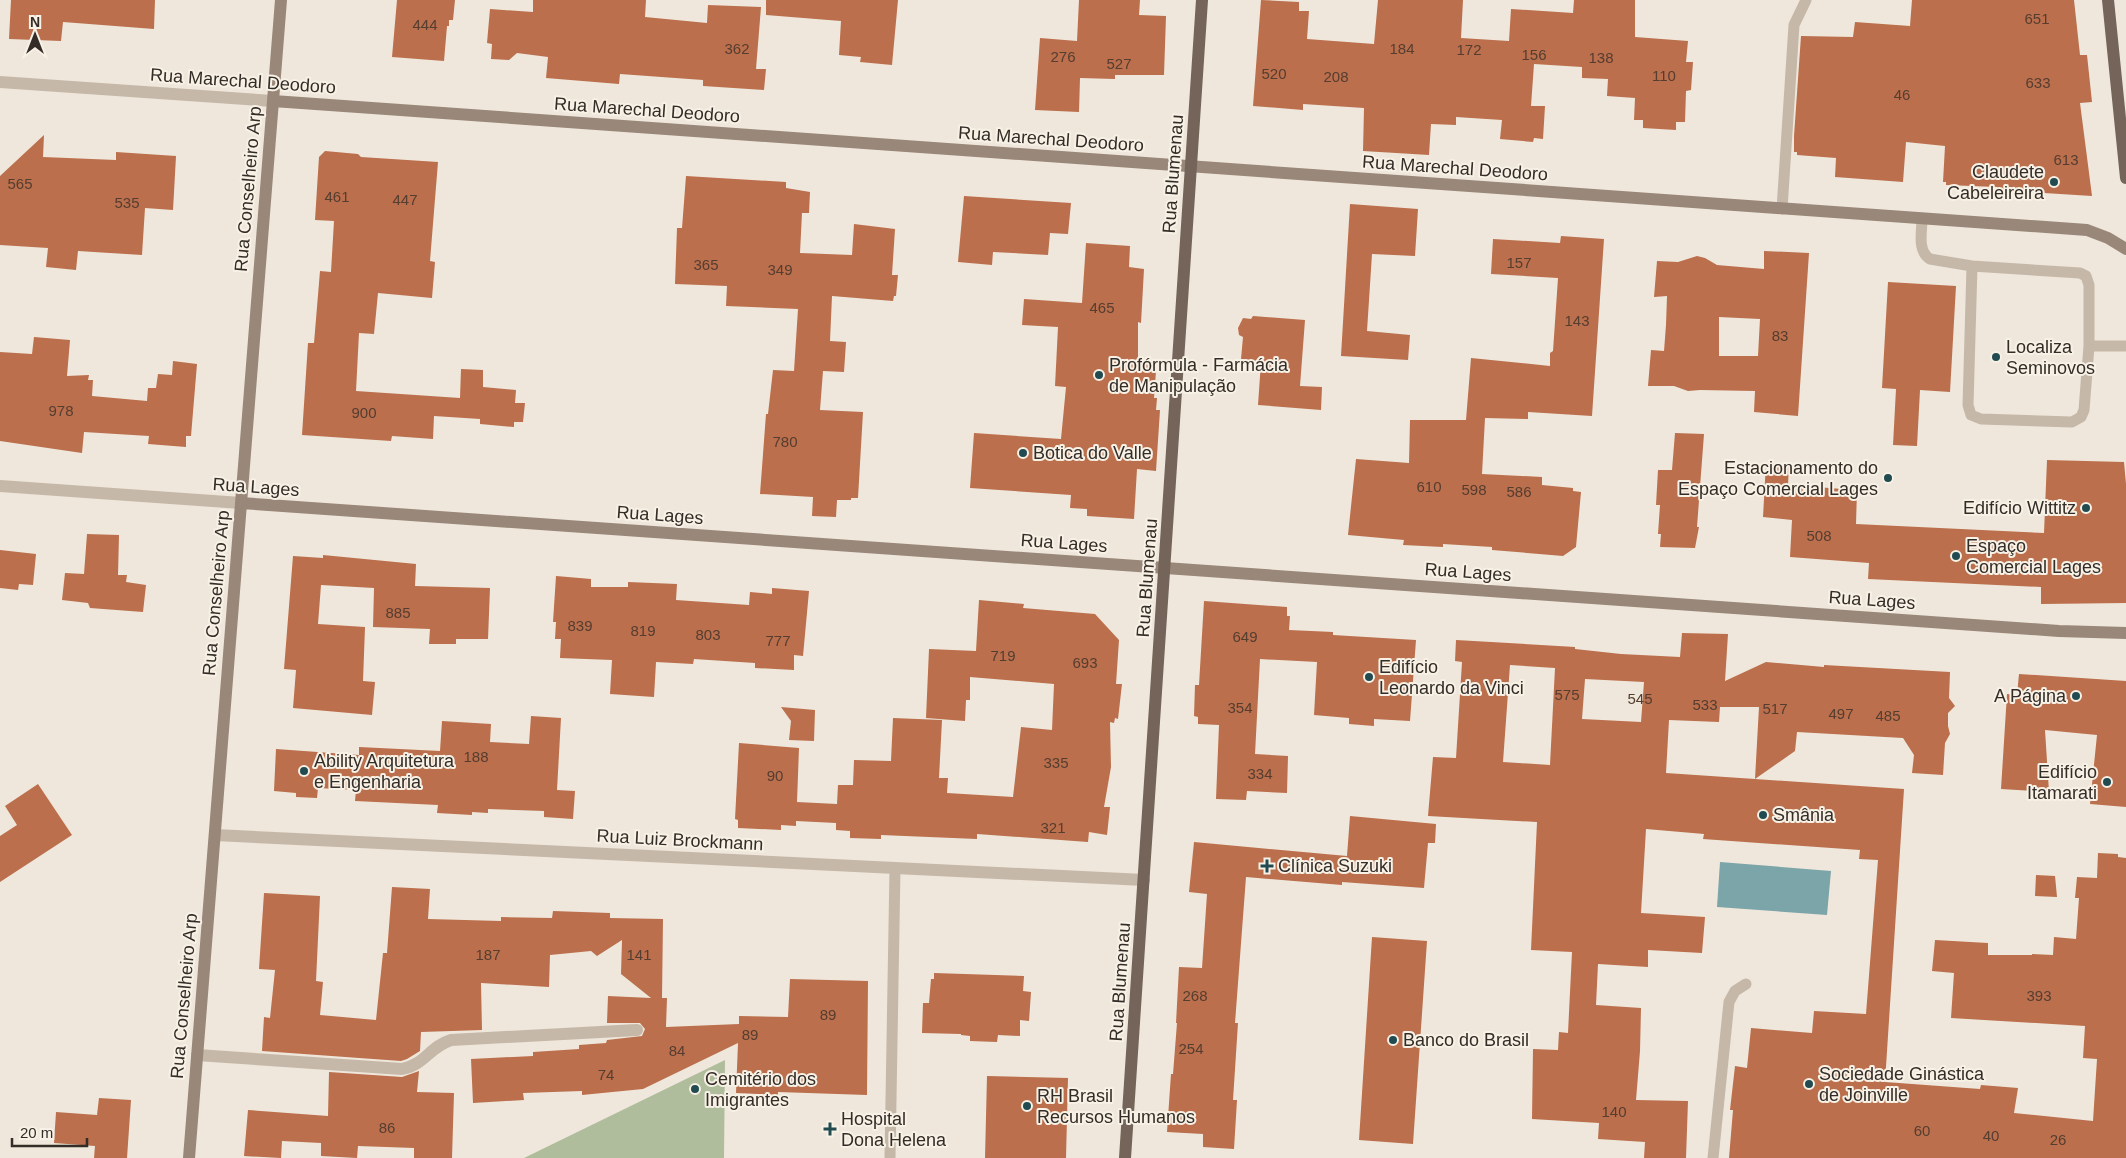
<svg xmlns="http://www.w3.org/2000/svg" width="2126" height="1158" viewBox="0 0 2126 1158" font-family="Helvetica,sans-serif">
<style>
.green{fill:#b0bd9c}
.water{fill:#7ca5aa}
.building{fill:#bb6f4c;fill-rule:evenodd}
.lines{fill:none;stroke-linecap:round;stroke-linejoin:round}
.service{stroke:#c6b8a8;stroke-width:11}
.minor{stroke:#c6b8a8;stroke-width:12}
.tertiary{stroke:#c6b8a8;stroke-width:12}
.secondary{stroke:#998779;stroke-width:12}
.primary{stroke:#74645a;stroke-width:12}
.poi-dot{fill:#214b51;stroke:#f7f1e6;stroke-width:2}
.labels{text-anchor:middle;stroke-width:4;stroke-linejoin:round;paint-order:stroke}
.number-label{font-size:15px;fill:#553d30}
.street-label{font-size:18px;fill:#332c27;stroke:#f7f1e6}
.poi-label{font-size:18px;fill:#332c27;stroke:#f7f1e6;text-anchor:start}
</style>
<rect width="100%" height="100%" fill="#efe7db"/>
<path class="green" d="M725,1060L724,1158H524Z"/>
<path class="water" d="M1720,862L1831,871L1827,915L1717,907Z"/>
<path class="building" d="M11,0H155L154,29L63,22L61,41L9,39Z
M397,0H455L453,20H449V26H447L444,61L392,57Z
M533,0H646L645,17L707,23L708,5L761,7L756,69H766L764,90L703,86V80L620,74L619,84L546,78L548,57L517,53L509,60L491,59L492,44L487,43L490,9L533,12Z
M766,0H898L892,65L860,62L861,57L839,55L841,21L766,15Z
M1079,0H1140L1139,15L1166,16L1164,75H1115V79L1080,78L1079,112L1035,110L1040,38L1077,41Z
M1261,0L1299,2V11H1309L1307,39L1374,44L1378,0H1463L1461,38L1509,41L1511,9L1573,13L1574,0H1635V37L1688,41L1686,62H1693L1691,90L1686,91L1685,122H1676V130L1643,128V120H1634L1635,98L1607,96L1608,79L1582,78V67L1534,64L1531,106H1545L1543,139L1534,138L1533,142L1500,139L1502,120L1456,117V125L1431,124L1429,155L1363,151L1364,108L1303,104V110L1253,106Z
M1912,0H2074L2080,55H2087L2092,102L2080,103L2092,196L2030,192L1997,193V187L1946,185V182H1943L1945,146L1906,142L1903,182L1835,177L1836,158L1797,155V152H1794V136L1801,36L1853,37L1855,22L1910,26Z
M44,135L43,157L116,160V152L176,156L173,210L145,208L142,255L78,251L76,270L46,267L48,248L0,245V176Z
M325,151L358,154L361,157L438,162L430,261L435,262L432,298L378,293L374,334L359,333L356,391L460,398L461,369L483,370V387L516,390L515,403H525L523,422H514V427L480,424V419L434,416L433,439L392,436L391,441L302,435L308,343H314L320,271L331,272L334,221L315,220L319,157Z
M686,176L786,182V188L810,192L809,213H802L800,253L852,255L854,224L895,229L892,275H898L896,296H894L893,301L832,296L830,341L846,342L844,372L823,371L820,410L863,412L858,498H851V500H837L836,517L812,516L813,497L760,494L766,414H768L773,370L794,371L798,309L726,306L727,286L675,284L677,228H682Z
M964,196L1071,203L1068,234L1050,233L1048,255L993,252L992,265L958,262Z
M1350,204L1418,209L1415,256L1372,254L1367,331L1410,335L1408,360L1341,356Z
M1561,236L1604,239L1592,416L1528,412V419L1485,418L1482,474L1542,477V485L1573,488V491L1581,492L1576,547L1563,556L1492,550V547L1443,544V547L1403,545L1404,540L1348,535L1356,459L1409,463L1410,420H1466L1471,358L1550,366V353L1553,351L1558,278L1491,274L1493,239L1560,243Z
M1086,243L1130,246L1129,267L1144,269L1141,323L1138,322V358L1156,371L1154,398H1157L1156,410H1160L1156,471L1137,469L1134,519L1087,516V509L1070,508L1071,495L970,488L974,433L1061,439L1066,387L1055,386L1058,327L1022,325L1024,299L1082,303Z
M1764,251L1809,253L1798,416L1754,412L1755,391L1700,390L1688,391L1674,386H1648L1651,350L1664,351L1666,325L1667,296L1654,297L1657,261L1678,262L1697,256L1705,258L1717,265L1764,269ZM1719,317L1760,319L1758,356H1719Z
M1888,282L1956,286L1950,392L1920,390L1917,446L1893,445L1896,389L1882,388Z
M1253,316L1305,320L1300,386L1322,387L1321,410L1258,405L1261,362L1241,359L1243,337L1239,335L1238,328L1243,318L1251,319Z
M34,337L70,340L67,376L89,375L88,380H93L92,396L147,401L148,388H156L158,374L172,375L173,361L197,364L191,436H186V447L148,444L149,436L84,432L82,453L0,441V352L32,354Z
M1675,433L1704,434L1697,527H1699L1695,548L1660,547L1661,534H1658L1660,505H1656L1658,470H1672Z
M2047,460L2124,462L2126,484V603L2041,604V587L1868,579L1869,563L1790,557L1792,520L1763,517L1766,463L1789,465L1788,485L1857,490L1856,524L2044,533Z
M87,534L119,535L118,575H127L126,582L146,585L143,612L90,608L88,603L62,600L65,573L84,574Z
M0,550L36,554L33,585L19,584L18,590L0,588Z
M323,555L416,564L415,586L490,588L488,639H456V644H429L430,629L373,627L374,588L321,585L318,624L365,627L363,681L375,682L372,715L293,708L296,670L284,669L293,556L323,558Z
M556,576L591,579V587H628V582L677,584L676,600L749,605L750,592L772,594V588L809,591L803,656L794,655V670L755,668V663L694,659L693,664L656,662L654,697L610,694L612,660L560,658L561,639H555L556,622H553Z
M979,600L1024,604L1023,608L1095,614L1119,640L1116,684H1122L1118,719L1115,718L1114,723L1110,722L1111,767L1104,807H1110L1107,835L1089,832L1088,842L977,834V839L881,835V839L850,838V831L836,830V823L796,821V826L781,825V830L738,828V820L735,819L739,743L799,748L797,802L837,804L838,785H853L854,760L891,761L893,718L942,720L939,778H948L947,793L1013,797L1021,727L1052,730L1054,684L970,677V700H966L965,721L926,718L929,649L976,651Z
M1204,601L1287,607V616H1290L1289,630L1333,632V635L1416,640L1410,721L1374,719V726L1349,724V718L1314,715L1317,662L1260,659L1255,754L1288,756L1287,793L1247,791L1246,800L1216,799L1219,725L1198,724V717L1194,716L1195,685H1199Z
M1682,633L1728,634L1725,681L1766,662L1824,667V665L1950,672L1949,698L1955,706L1948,713V726L1950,734L1945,743L1943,775L1912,773L1914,755L1903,738L1797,732L1795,751L1755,779L1904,789L1885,1082L1980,1089L1981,1085L2018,1088L2014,1113L2093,1121L2097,1059L2083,1058L2085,1026L1951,1018L1954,973L1932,971L1935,940L1988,943V955H2032V954L2053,955L2054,937L2076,939L2079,898H2075L2077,877L2097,878L2098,853L2118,854V857L2126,858V1158H1729L1733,1110H1730L1735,1066L1747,1068L1751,1028L1812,1033L1814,1011L1866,1014L1878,860L1859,859L1860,850L1703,839L1704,834L1646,829L1641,913L1705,917L1702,953L1648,950V967L1598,964L1596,1005L1641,1008L1640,1051L1636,1100L1688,1101L1686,1158H1644L1645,1142L1598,1139L1599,1123L1532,1119L1533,1049L1558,1050L1559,1032L1568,1033L1572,952L1531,950L1537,822L1428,816L1433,757L1456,758L1462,662L1455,661L1456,640L1575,647V649L1621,654L1680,657ZM1510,665L1555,668L1550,765L1503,762ZM1585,679L1644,682L1641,722L1582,719ZM1720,707H1759L1755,779L1666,773L1669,720L1719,722Z
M2019,674L2126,681V807L2090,804L2097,735L2045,730L2049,792L2001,789L2007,694L2017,695Z
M781,707L815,710L814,741L789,740L791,721Z
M531,716L561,718L557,790L575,791L573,819L544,817V811L488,809V813L472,812V815L437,813L438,805L355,801L356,790L318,788L317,798L296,797V793L274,791L276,749L359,755V747L440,751L442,721L491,724L490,742L529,744Z
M38,784L72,835L0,882V836L17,825L5,806Z
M1350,816L1436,824L1435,843H1428L1424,888L1342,882V885L1246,877L1235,1023H1238L1233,1100H1237L1234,1149L1203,1147V1134L1167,1132L1171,1074H1173L1177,1023H1176L1179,967L1202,968L1207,894L1189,892L1194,842L1347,856Z
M2036,875L2055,876L2057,897L2035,896Z
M392,887L430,889L428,919L501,921V917L552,918L553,911L610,913V918L663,919L662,998H667L666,1027L739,1024V1016L788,1017L790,979L868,981L867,1095L778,1092V1095L736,1093L738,1043L643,1089L582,1095V1091L523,1093L524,1100L473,1103L471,1059L533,1056V1052L579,1049V1045L606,1043L607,1040L642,1036L645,1029L640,1023H607L608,996L651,998L621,974L622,940L597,956L591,951L550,955L549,987L481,983L482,1030L421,1032L420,1051L407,1059L401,1061L262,1051L264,1017L270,1018L275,970L259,969L264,893L320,896L316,981L323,982L320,1015L376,1020L383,953H387Z
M1372,937L1427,941L1413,1144L1359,1140Z
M934,973L1024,976L1023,991L1031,992L1029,1021L1020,1020V1036L998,1035L997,1042L970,1041V1036L961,1035V1034L922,1033L923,1003H929L931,979H934Z
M419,1071L417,1092L454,1093L452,1158H414V1148L358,1146L357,1158L321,1156V1143L282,1141L281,1158L244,1156L248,1110L328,1116L329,1072L402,1077Z
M987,1076L1068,1078L1066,1158H985Z
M99,1098L131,1100L127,1158H94L95,1146L54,1143L56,1112L97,1115Z"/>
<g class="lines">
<path class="service" d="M1782,209L1794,25L1806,0
M1922,219C1922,232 1917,251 1930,259L1972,266L1968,405L1971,415L1981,419L2072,422L2081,417L2084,410L2089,346H2126
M1972,266L2080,273L2086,276L2089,285V346
M890,1158L895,868
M1713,1158L1729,1002L1735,991L1746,984"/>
<path class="minor" d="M215,835L1144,880
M197,1055L402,1069C426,1064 429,1047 451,1040L637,1030"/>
<path class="tertiary" d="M0,82L273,101
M0,486L241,503"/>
<path class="secondary" d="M273,101L2087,230L2108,238L2126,249
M241,503L2059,631L2126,633
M189,1158L281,0"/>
<path class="primary" d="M2108,0L2126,178
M1125,1158L1202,0"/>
</g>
<g class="poi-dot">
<circle cx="2054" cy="182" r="5"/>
<circle cx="1996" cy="357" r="5"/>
<circle cx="1099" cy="375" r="5"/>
<circle cx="1023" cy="453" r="5"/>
<circle cx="1888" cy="478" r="5"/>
<circle cx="2086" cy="508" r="5"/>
<circle cx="1956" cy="556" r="5"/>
<circle cx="1369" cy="677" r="5"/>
<circle cx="2076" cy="696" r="5"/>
<circle cx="304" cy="771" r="5"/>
<circle cx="2107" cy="782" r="5"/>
<circle cx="1763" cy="815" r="5"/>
<path d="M1264.5 858.5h5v5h5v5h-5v5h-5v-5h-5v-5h5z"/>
<circle cx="1393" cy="1040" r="5"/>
<circle cx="1809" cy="1084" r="5"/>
<circle cx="695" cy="1089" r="5"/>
<circle cx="1027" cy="1106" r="5"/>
<path d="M827.5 1121.5h5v5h5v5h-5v5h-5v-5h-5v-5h5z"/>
</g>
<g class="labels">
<g class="number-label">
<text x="2037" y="24">651</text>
<text x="425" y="30">444</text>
<text x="737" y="54">362</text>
<text x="1402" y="54">184</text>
<text x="1469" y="55">172</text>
<text x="1534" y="60">156</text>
<text x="1063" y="62">276</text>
<text x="1601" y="63">138</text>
<text x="1119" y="69">527</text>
<text x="1274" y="79">520</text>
<text x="1664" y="81">110</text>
<text x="1336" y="82">208</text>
<text x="2038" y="88">633</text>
<text x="1902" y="100">46</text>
<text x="2066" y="165">613</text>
<text x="20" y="189">565</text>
<text x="337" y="202">461</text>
<text x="405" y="205">447</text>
<text x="127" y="208">535</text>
<text x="1519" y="268">157</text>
<text x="706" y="270">365</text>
<text x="780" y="275">349</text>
<text x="1102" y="313">465</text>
<text x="1577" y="326">143</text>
<text x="1780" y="341">83</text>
<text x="61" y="416">978</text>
<text x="364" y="418">900</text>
<text x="785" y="447">780</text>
<text x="1429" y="492">610</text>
<text x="1474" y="495">598</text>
<text x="1519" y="497">586</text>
<text x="1819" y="541">508</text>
<text x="398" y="618">885</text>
<text x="580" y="631">839</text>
<text x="643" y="636">819</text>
<text x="708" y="640">803</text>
<text x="1245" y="642">649</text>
<text x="778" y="646">777</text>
<text x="1003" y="661">719</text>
<text x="1085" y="668">693</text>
<text x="1567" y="700">575</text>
<text x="1640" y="704">545</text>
<text x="1705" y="710">533</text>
<text x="1240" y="713">354</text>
<text x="1775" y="714">517</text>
<text x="1841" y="719">497</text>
<text x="1888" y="721">485</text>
<text x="476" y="762">188</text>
<text x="1056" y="768">335</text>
<text x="1260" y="779">334</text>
<text x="775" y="781">90</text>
<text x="1053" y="833">321</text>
<text x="488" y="960">187</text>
<text x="639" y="960">141</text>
<text x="1195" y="1001">268</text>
<text x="2039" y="1001">393</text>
<text x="828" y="1020">89</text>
<text x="750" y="1040">89</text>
<text x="1191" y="1054">254</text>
<text x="677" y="1056">84</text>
<text x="606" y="1080">74</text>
<text x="1614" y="1117">140</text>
<text x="387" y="1133">86</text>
<text x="1922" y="1136">60</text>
<text x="1991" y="1141">40</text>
<text x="2058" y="1145">26</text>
</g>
<g class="street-label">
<text transform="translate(243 81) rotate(4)" y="6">Rua Marechal Deodoro</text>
<text transform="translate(647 110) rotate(4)" y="6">Rua Marechal Deodoro</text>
<text transform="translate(1051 139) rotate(4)" y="6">Rua Marechal Deodoro</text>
<text transform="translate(1455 168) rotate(4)" y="6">Rua Marechal Deodoro</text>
<text transform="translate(1173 174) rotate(-86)" y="6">Rua Blumenau</text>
<text transform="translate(248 189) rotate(-85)" y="6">Rua Conselheiro Arp</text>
<text transform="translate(256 487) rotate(4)" y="6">Rua Lages</text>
<text transform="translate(660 515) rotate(4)" y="6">Rua Lages</text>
<text transform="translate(1064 543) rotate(4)" y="6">Rua Lages</text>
<text transform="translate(1468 572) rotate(4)" y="6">Rua Lages</text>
<text transform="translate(1147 578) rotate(-86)" y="6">Rua Blumenau</text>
<text transform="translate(216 593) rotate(-85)" y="6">Rua Conselheiro Arp</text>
<text transform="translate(1872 600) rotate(4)" y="6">Rua Lages</text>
<text transform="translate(680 840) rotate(3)" y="6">Rua Luiz Brockmann</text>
<text transform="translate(1120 982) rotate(-86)" y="6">Rua Blumenau</text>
<text transform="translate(184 996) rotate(-85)" y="6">Rua Conselheiro Arp</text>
</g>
<g class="poi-label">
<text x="2044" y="178" text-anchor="end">Claudete<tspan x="2044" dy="21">Cabeleireira</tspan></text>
<text x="2006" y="353">Localiza<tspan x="2006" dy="21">Seminovos</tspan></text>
<text x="1109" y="371">Profórmula - Farmácia<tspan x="1109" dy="21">de Manipulação</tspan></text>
<text x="1033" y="459">Botica do Valle</text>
<text x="1878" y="474" text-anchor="end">Estacionamento do<tspan x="1878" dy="21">Espaço Comercial Lages</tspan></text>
<text x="2076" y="514" text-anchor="end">Edifício Wittitz</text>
<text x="1966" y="552">Espaço<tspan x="1966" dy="21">Comercial Lages</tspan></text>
<text x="1379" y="673">Edifício<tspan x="1379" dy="21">Leonardo da Vinci</tspan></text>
<text x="2066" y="702" text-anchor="end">A Página</text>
<text x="314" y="767">Ability Arquitetura<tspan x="314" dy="21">e Engenharia</tspan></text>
<text x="2097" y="778" text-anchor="end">Edifício<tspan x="2097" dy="21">Itamarati</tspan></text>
<text x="1773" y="821">Smânia</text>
<text x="1278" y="872">Clínica Suzuki</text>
<text x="1403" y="1046">Banco do Brasil</text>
<text x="1819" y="1080">Sociedade Ginástica<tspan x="1819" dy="21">de Joinville</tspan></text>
<text x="705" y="1085">Cemitério dos<tspan x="705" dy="21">Imigrantes</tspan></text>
<text x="1037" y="1102">RH Brasil<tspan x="1037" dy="21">Recursos Humanos</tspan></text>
<text x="841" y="1125">Hospital<tspan x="841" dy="21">Dona Helena</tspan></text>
</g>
</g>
<g transform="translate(35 35)" stroke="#f7f1e6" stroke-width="4" paint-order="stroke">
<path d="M0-4L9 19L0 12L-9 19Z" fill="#332c27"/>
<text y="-8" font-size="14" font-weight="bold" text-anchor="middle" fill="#332c27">N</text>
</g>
<path d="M12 1138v8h75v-8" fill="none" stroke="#332c27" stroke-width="2.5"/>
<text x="20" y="1138" font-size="15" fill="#332c27" stroke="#f7f1e6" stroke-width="4" paint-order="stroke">20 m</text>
</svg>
